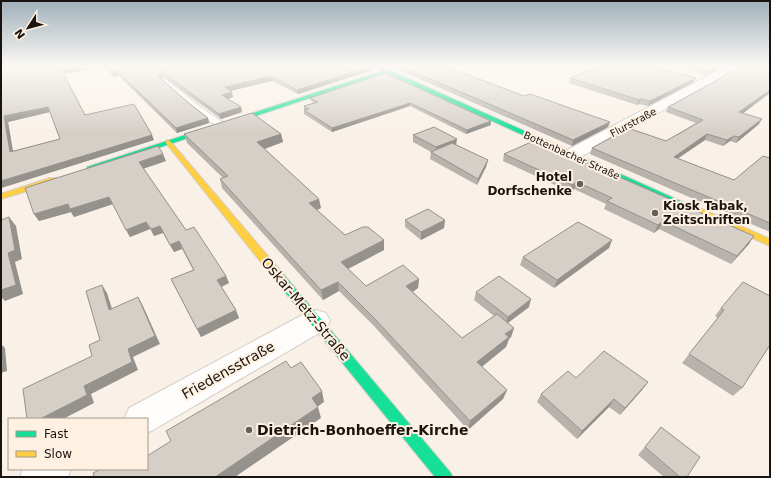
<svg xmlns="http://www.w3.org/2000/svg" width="771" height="478" viewBox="0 0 771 478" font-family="'DejaVu Sans',sans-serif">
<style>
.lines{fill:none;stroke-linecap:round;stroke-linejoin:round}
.lane-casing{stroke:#d3cec7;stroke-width:2}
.street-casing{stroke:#d3cec7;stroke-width:2}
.fast-casing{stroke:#d3cec7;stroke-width:2}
.slow-casing{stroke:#d3cec7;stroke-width:2}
.lane{fill:#fefdfc;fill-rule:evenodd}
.street{fill:#fefdfc;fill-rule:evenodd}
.fast{fill:#16e098;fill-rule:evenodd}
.slow{fill:#ffcf43;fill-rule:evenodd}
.wall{fill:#b7b2ac;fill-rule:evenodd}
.shaded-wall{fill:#95918c}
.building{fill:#d5cfc8;stroke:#95918c;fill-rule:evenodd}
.poi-dot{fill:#67615b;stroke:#fff1e2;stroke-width:1.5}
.labels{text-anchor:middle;stroke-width:4;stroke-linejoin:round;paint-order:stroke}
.far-street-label{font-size:10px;fill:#19140f;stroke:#fff1e2}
.poi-label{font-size:12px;font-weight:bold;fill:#19140f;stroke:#fff1e2;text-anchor:end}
.near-street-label{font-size:14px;fill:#19140f;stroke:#fff1e2}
.near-poi-label{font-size:14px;font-weight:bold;fill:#19140f;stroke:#fff1e2;text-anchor:start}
</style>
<rect width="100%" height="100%" fill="#f9f1e8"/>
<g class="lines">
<defs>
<path id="lane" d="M164,78L203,109L224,123V127C212,129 172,90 162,81V79Z"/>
<path id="street" d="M727,66H741L577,159L571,160L565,159L563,155L565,151Z
M316,310L326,313L330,321L326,329L153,430L147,433V419H124L129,408L306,313Z
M23,469H71L68,477H20Z"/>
<path id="fast" d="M373,66H380L696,208L692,210H689L386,73L94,169H88L87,167L382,71Z
M280,274L284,275L450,472L453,477H435L276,281L275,278L276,275Z"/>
<path id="slow" d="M168,140L170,141L284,275L285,278L284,281H276L166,143V141Z
M50,178H56L57,180L56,182L1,199V194Z
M689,206H695L770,239V246L689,210L688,208Z"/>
</defs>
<use href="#lane" class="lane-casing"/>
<use href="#street" class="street-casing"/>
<use href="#fast" class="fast-casing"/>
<use href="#slow" class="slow-casing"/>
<use href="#lane" class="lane"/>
<use href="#street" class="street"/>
<use href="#fast" class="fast"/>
<use href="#slow" class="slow"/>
</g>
<path class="wall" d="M20,66H373V70L298,94L272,81L230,91L233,97L228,99L241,107L242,112L221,119L163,77L161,79L190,104L208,118L209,123L177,133L118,75L114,77L104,67L64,74L85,115L154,140L1,188V70ZM50,112L60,139L13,151L8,122Z
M390,66H454L449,68L608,127L572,146Z
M673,66H723L707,75Z
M770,66V93L742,113L759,124L736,143L730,141L723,146L705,140L677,159L734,180L770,158V232L590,154L592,148L666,141L696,123L666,112L668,107L716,81Z
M385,73L491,125L466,134L410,106L332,132L304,114V106L314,103L311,101L310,98Z
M570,78H696L694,82L648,106L639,104L637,105L569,83Z
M184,134H281L283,142L264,149L321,208L317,210L345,235L384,240V250L348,269L366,286L419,279L418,288L413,292L462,338L494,316L474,300L476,292L529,307L508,323L514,328L511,337L509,339L506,347L482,367L507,390L503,399L468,430L374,326L339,291L323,300L222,188L220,179L223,178L187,143Z
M413,135L456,145L488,160L486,167L477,185L430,159L431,152L413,142Z
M504,154L749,244L731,264L659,229L654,233L604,209L606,204L574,189L570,192L503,161Z
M166,161L143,169L186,230L226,276L229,283L222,287L239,318L201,337L171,279L193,270L182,249L174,252L163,233L154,236L150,229L130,237L113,204L74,217L71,212L39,221L34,214L25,188Z
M405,220H445L444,228L421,240L405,227Z
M612,240L609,248L554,288L520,265L523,257Z
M770,296V348L769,347L742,388L733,396L682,363L718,318L715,316L721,308Z
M576,378L648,382L642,390L620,415L609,407L577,439L537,402L541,394Z
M661,427L687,477H664L638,455Z"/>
<path class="shaded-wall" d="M78,66L104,67L63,74L61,69Z
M371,66H373V70L298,94L297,90Z
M717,66H723L707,75L709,71Z
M116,70L118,75L114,77L112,73Z
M162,72L163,77L160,79L159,77V74Z
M271,76L272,81L226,92L225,87Z
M696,78L694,82L648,106L650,101Z
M770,90V93L737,118L739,112Z
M232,92L233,97L224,100L222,95Z
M641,99L639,104L637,105L639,100Z
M410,103V106L332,132V128Z
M48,107L50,112L8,122L14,158L10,152L4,116Z
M241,107L242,112L221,119L219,114Z
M208,118L209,123L177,133L176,128Z
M762,119L759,124L736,143L739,137Z
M491,121V125L466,134L467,130Z
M610,122L608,127L572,146L573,140Z
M281,134L283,142L259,151L257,142Z
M707,134L705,140L671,163L674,157Z
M152,135L154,140L1,188V181Z
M734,136L730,141L723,146L727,140Z
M457,139L456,146L435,154L436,147Z
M163,154L166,161L142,169L139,162Z
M488,160L486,167L477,185L478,179Z
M577,182L574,189L570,192L572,185Z
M109,197L113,204L74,217L71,212L39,221L34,214L68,204Z
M319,199L321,208L311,212L309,203Z
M9,217L16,226L22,259L15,262L23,294L5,301L1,297V290L8,253Z
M445,220L444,228L421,240V232Z
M663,221L659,229L654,233L658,225Z
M146,222L150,229L130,237L126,230Z
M160,226L163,233L154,236L151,229Z
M754,236L749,244L731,264L737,256Z
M384,240V250L342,272L341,262Z
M612,240L609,248L554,288L557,280Z
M179,241L182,249L174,252L170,245Z
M226,276L229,283L220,287L217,280Z
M419,279L418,288L406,296V286Z
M338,282L339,291L323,300L321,290Z
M102,285L107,293L115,318L109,310Z
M138,297L143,306L160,344L133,357L138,370L91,394L94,403L63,419H40L84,386L128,349Z
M531,299L529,307L505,325L508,317Z
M236,310L239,318L201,337L197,329Z
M514,328L511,337L509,339L506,347L475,372L477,362L505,334Z
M1,344L5,348L7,371L1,373Z
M648,382L642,390L620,415L625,408Z
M507,390L503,399L468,430L470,421Z
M322,391L324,402L314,409L312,398Z
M614,399L609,407L577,439L582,431Z
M318,407L321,418L235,477H215Z"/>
<path class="building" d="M20,66H78L61,69L85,115L134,104L152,135L1,181V70ZM48,107L60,139L10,152L4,116Z
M106,66H371L297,90L271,76L225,87L232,92L222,95L241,107L219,114L162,72L159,74V77L190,104L208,118L176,128L116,70L112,73Z
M400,66H445L524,96L530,94L610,122L573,140Z
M601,66H654L696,78L650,101L641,99L639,100L570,78Z
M692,66H717L709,71Z
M738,66H770V90L739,112L762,119L739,137L734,136L727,140L707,134L674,157L734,180L763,156L770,158V223L592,148L628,128L666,141L703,120L668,107L716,81Z
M385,73L491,121L467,130L410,103L332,128L304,110L309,109L304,106L318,102L310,98Z
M252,113L281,134L257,142L319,199L309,203L345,235L363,227H368L384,240L341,262L366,286L403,265L419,279L406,286L462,338L497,314L514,328L505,334L509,337L477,362L507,390L470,421L373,317L338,282L321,290L220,179L228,176L184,134Z
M434,127L457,139L436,147L413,135Z
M538,139L567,154L754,236L737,256L663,221L658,225L607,201L612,198L577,182L572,185L504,154Z
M452,143L488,160L478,179L431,152Z
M158,146L163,154L139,162L186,230L194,227L226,276L217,280L236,310L197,329L171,279L194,270L179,241L170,245L160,226L151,229L146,222L126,230L109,197L70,209L68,204L34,214L25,188Z
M428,209L445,220L421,232L405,220Z
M9,217L15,250L8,253L16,285L1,290V220Z
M578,222L612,240L557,280L523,257Z
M499,276L531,299L508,317L476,292Z
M743,282L770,296V345L742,388L689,354L724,310L721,308Z
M102,285L109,310L138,297L155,336L128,349L132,362L84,386L87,395L40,419H27L23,389L92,356L89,345L100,340L86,291Z
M1,344L3,366L1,367Z
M604,351L648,382L625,408L614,399L582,431L541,394L568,371L576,378Z
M286,361L291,368L301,362L322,391L312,398L318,407L215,477H94L93,473L101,469H147V456L171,441L166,431Z
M661,427L700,457L687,477H680L645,447Z"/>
<linearGradient id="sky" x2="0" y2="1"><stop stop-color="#9fafb9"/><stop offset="0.5" stop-color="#fcf9f5"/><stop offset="1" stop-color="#fcf9f5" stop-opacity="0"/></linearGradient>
<rect width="771" height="133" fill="url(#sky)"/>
<g class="poi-dot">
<circle cx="580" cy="184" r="4"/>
<circle cx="655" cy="213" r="4"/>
<circle cx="249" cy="430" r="4"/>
</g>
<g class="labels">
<g class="far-street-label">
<text transform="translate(633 122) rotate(-28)" y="4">Flurstraße</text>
<text transform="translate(572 155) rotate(24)" y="4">Bottenbacher Straße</text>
</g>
<g class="poi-label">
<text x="572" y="181">Hotel<tspan x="572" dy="14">Dorfschenke</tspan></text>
<text x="663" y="210" text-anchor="start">Kiosk Tabak,<tspan x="663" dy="14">Zeitschriften</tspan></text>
</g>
<g class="near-street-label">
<text transform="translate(306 309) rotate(50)" y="5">Oskar-Metz-Straße</text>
<text transform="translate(228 370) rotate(-29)" y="5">Friedensstraße</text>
</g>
<g class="near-poi-label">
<text x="257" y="435">Dietrich-Bonhoeffer-Kirche</text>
</g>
</g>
<rect width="771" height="478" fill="none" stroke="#19140f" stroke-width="4"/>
<rect x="8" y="418" width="140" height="52" fill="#fff1e2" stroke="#a3998e"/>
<rect x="16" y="431" width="20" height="6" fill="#16e098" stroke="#a3998e"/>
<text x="44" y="438" font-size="12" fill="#19140f">Fast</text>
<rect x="16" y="451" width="20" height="6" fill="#ffcf43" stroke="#a3998e"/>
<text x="44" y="458" font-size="12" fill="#19140f">Slow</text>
<g transform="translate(28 28) rotate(234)" stroke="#fff1e2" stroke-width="3" paint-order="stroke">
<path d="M0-3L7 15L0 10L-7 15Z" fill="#19140f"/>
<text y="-6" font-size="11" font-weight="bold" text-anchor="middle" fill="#19140f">N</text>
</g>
</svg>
